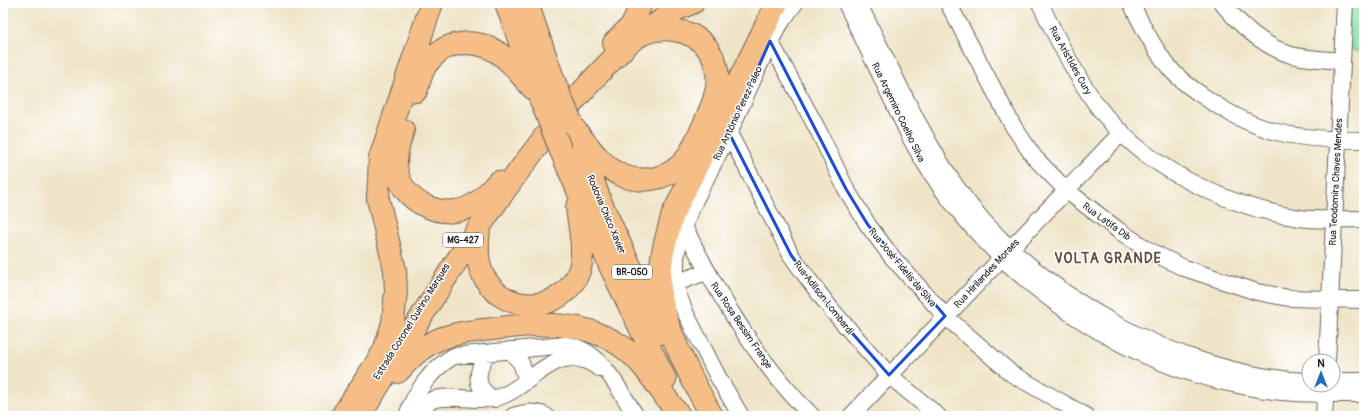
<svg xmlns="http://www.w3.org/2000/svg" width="1367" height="419" viewBox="0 0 1367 419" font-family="Pangolin,sans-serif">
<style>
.green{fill:#84dfa5;stroke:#507e60}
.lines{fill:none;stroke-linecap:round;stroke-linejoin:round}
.minor-casing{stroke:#666258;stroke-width:18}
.major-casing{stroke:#666258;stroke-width:22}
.highway-casing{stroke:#666258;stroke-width:24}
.minor{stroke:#fff;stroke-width:16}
.major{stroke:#f6be87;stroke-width:20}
.highway{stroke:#f6be87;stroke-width:22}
.highway-bridge-casing{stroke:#666258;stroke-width:24;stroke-linecap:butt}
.highway-bridge{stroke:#f6be87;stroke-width:22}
.marked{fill:none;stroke:#1d4ed8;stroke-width:3;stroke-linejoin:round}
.labels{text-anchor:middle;stroke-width:3;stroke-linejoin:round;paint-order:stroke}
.shield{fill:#fff;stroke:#606060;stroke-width:1}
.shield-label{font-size:9px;font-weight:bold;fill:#1c1c1c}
.street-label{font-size:10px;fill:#1c1c1c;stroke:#fff}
.district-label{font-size:14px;font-weight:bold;letter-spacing:1px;fill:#634e3b;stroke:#fff}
</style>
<rect width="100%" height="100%" fill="#fff"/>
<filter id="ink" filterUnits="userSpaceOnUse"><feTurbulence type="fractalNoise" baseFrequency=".025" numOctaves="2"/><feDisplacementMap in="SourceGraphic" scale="8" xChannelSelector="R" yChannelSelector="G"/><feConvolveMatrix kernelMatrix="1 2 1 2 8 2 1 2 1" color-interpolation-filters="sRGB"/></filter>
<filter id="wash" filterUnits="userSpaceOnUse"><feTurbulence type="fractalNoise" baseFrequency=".012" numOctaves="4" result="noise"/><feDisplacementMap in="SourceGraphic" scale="16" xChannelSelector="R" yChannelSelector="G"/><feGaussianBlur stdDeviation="0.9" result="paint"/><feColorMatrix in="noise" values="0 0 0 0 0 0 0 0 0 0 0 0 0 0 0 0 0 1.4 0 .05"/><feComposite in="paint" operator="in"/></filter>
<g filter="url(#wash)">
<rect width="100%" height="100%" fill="#efe4c7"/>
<path class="green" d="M1349,3H1364V54L1347,48Z"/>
</g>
<g filter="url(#ink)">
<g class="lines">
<defs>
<path id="minor" d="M846,3L912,141C979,264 1109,362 1247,387C1286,395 1325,394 1364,394
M858,3C890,65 918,131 957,188C1032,294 1180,376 1309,381
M948,3L1013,126L1034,157L1066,190L1118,230L1148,250L1184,268L1257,292L1289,298L1364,300
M1040,3C1056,37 1074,73 1096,104C1141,166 1226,207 1300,218C1321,221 1343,219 1364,219
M1131,3C1142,25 1153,47 1168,66C1177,78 1191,88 1203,96C1258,135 1298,140 1364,140
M1222,3C1240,25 1263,46 1291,55C1307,59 1325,59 1341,61
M770,41L819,132L846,189L868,225L892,257L945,316L1012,374L1086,416
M729,133L791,255L809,280L831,309L889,375L938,416
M684,226C716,292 759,364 812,416
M676,283L706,272
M510,350L521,363L527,381
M487,353C477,371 472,387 494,399
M1327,361L1345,3
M1333,381H1364
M407,416C414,393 432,368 454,356L565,345C601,348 618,389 636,416
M413,416C419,411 425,404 432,400C445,395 464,399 478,399C484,399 491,400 496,398C532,388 557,337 599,368
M513,416C525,412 534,411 546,416
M741,416L718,377L685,312L678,294L676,283V258L679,241L690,210L729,133L770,41L782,21L795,3
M851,416L1122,132
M1324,416L1326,385"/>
<path id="major" d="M639,35L668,14L694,3"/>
<path id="highway" d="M506,3L536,87
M527,3L555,84
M614,43L633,24L641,3
M416,91C419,83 421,73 426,65C445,38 480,37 504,57C516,67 525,82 538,93
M403,130C399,143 394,157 397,172C404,205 448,223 476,203C484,198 491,189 498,182
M579,143L601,203L661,333
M561,151L610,266L665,379
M479,229C477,245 476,263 484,277C505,316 564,313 579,271C586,252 579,227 577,207
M398,372C409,360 419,349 433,342C451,333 472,331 492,329C538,323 584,319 624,348C648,366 661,394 680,416
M342,416L384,351L393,323L396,291L395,270L378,199L380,158L432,3
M360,416C422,315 484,211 559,119C578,96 596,75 617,55C622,50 628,43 634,39C656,23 691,27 708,49C727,75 714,103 702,129C697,138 693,149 687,158C671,179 641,186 617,173C599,163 586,142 573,127
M712,416C694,384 663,325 660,289C658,263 666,239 673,214L777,3"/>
</defs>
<use href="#minor" class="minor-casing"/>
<use href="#major" class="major-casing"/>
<use href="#highway" class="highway-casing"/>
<use href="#minor" class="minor"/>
<use href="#major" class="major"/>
<use href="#highway" class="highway"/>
<defs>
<path id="highway-bridge" d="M555,84L571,122
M540,98L561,151"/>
</defs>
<use href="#highway-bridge" class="highway-bridge-casing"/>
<use href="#highway-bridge" class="highway-bridge"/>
</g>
</g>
<path class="marked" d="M770,41L846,189L868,225L945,316L889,375L831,309L791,255L729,133Z"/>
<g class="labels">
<g class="shield">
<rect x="443" y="233" width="40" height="14" rx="3"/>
<rect x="612" y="265" width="40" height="14" rx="3"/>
</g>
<g class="shield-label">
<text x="463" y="243">MG-427</text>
<text x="632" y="275">BR-050</text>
</g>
<g class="street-label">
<text transform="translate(1071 60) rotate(61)" y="4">Rua Aristídes Cury</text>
<text transform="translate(899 112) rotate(64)" y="4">Rua Argemiro Coelho Silva</text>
<text transform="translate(737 113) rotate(-65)" y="4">Rua Antônio Perez Paleo</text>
<text transform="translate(1335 182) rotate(-87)" y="4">Rua Teodomira Chaves Mendes</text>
<text transform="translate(607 214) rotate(67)" y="4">Rodovia Chico Xavier</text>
<text transform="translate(1107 221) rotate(36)" y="4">Rua Latifa Dib</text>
<text transform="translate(903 267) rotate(50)" y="4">Rua José Fidelis da Silva</text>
<text transform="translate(986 273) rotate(-47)" y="4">Rua Hirilandes Moraes</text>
<text transform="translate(824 297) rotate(52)" y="4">Rua Adilson Lombardi</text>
<text transform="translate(411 321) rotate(-58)" y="4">Estrada Coronel Quirino Marques</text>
<text transform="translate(742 325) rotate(56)" y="4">Rua Rosa Bessim Frange</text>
</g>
<g class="district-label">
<text x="1108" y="263">VOLTA GRANDE</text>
</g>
</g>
<rect width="1367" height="419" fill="none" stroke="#fff" stroke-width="16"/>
<g transform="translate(1321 373)"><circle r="19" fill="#ffffff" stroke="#a4a4a4"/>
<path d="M0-3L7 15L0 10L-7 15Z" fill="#1f6fb2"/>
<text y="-6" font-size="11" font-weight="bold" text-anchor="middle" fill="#1c1c1c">N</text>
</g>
</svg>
